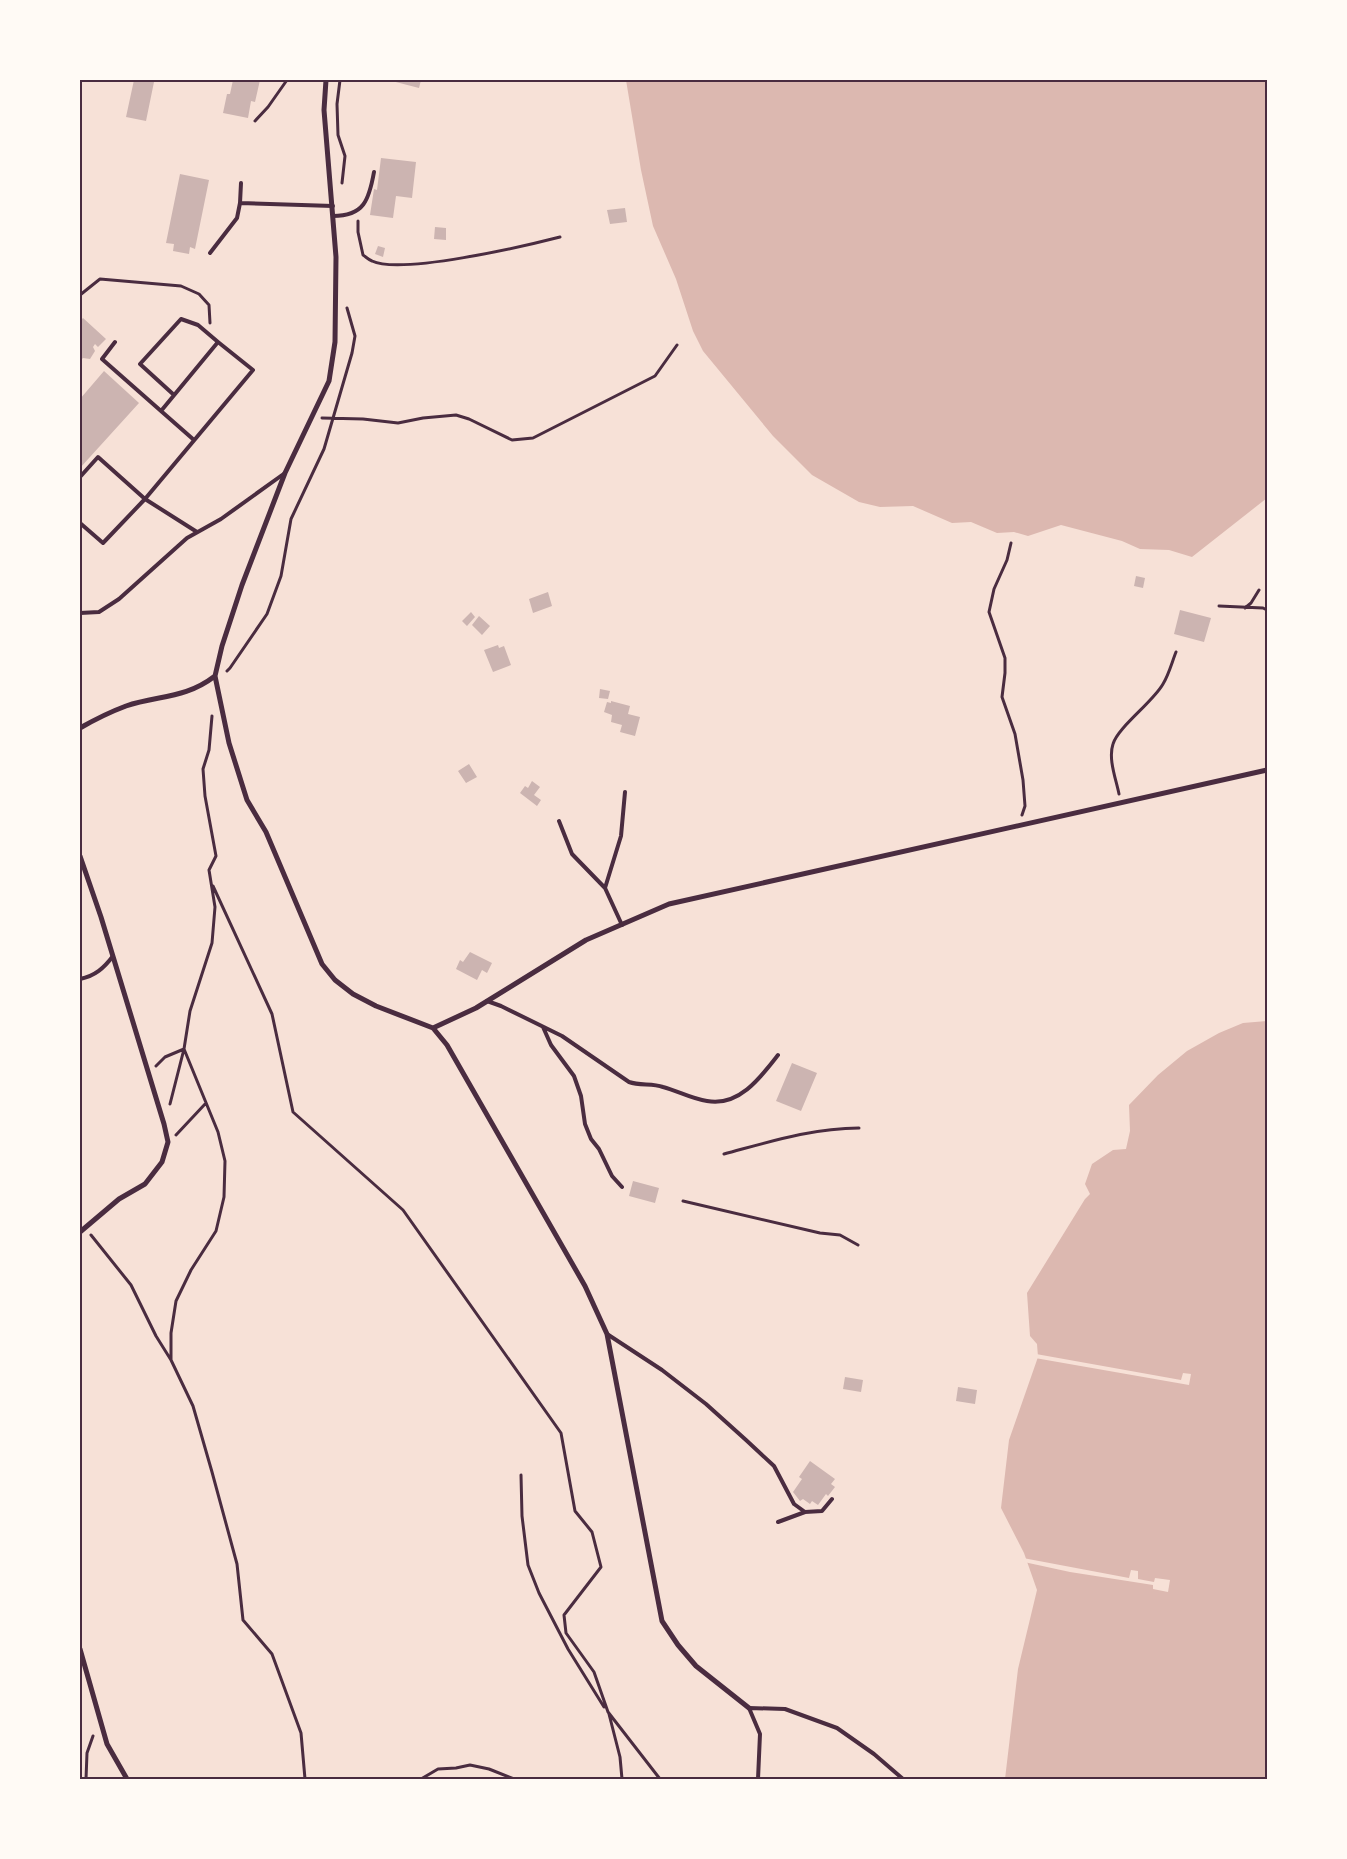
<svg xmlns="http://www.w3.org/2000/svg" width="1347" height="1859" viewBox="0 0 1347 1859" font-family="'Roboto Condensed',sans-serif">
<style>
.water{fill:#dcb8b0}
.pier{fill:#f7e1d7}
.building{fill:#ccb4b1}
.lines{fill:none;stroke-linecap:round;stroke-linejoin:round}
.path{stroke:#4a2c40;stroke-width:3}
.service{stroke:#4a2c40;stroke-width:4}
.minor{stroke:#4a2c40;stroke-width:5}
.neatline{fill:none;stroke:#4a2c40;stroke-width:2}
</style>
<rect width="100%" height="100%" fill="#f7e1d7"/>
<path class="water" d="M626,80H1267V498L1192,557L1169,550L1140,549L1122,541L1061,525L1028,536L1014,532L997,533L971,522L952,523L913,506L880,507L859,502L812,475L773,436L703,351L693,331L676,279L653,226L641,170Z
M1267,1021V1779H1005L1018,1669L1037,1590L1024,1553L1001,1508L1009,1440L1038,1357L1037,1344L1030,1336L1027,1293L1085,1199L1090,1194L1085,1184L1092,1164L1113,1150L1126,1149L1130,1131L1129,1105L1158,1075L1187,1051L1219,1033L1243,1023Z"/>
<path class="pier" d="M1036,1354L1181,1380L1183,1373L1191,1374L1189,1385L1035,1358Z
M1023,1558L1129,1578L1131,1570L1138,1571V1579L1154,1582L1155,1578L1170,1580L1168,1592L1153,1589V1585L1070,1572L1024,1562Z"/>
<path class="building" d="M134,80L154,82L146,121L126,117Z
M233,80H260L255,102L251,101L248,118L223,113L227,94H230Z
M388,80H421L419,88Z
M381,158L416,162L412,198L396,196L393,218L370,215L374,189L377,190Z
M180,174L209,180L195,249L190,247L189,254L173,251L174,244L166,243Z
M625,208L627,222L610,224L607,210Z
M435,227L446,228V240L434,239Z
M378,246L385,248L383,257L375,254Z
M83,318L106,339L98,347L95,344L93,347L95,351L90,359L83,358L80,361V321Z
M104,371L139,403L80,468V399Z
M1136,576L1145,578L1143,588L1134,586Z
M548,592L552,606L533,613L529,599Z
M1180,610L1211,618L1204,642L1174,634Z
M471,612L475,617L467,626L462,621Z
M479,616L490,626L482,635L472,625Z
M498,645L499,648L504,646L511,665L493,672L484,650Z
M600,689L610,691L608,699L599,698Z
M611,701L630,706L628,714L640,717L635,736L620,732L622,725L611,722L612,715L604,712L607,702L611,703Z
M469,764L477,777L466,783L458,771Z
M532,781L540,787L534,795L541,800L537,806L520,793L525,786L528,788Z
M470,952L492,963L487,973L482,970L477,980L456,969L460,960L463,962Z
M792,1063L817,1073L801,1111L776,1101Z
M633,1181L659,1188L655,1203L629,1196Z
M845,1377L863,1380L861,1392L843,1389Z
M958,1387L977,1390L975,1404L956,1401Z
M810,1461L835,1479L831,1484L835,1487L828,1496L826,1494L818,1505L812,1501L810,1504L803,1499L800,1501L793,1492L802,1479L799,1477Z"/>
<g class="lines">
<path class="path" d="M340,80L337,104L338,135L345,156L342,183
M255,121L268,107L287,80
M358,221V232L363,255C366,257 369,260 372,261C401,275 525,246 560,237
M80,295L100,279L181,286L199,294L209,305L210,323
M322,418L363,419L398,423L423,418L456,415L469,419L512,440L533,438L655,376L677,345
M1011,543L1007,560L994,589L989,612L1005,658V673L1002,697L1015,734L1023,780L1025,806L1022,815
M1219,606L1263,608L1267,610
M1245,608L1251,603L1259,590
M227,671L230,668L267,614L281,576L291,519L324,449L352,353L355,336L347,308
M212,716L209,750L203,769L205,796L216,856L209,870L215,907L212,943L190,1011L184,1049L218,1132L225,1161L224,1197L216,1231L191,1270L176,1301L171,1333V1360L193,1406L212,1472L237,1564L243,1620L272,1654L301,1733L305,1779
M1119,794C1116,779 1108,759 1113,744C1118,727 1153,702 1163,684C1169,674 1172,662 1176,652
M213,886L272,1014L293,1112L403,1210L561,1433L575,1511L592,1532L601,1567L564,1615L566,1633L594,1672L608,1712L660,1779
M156,1066L165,1057L184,1049
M170,1104L184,1049
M176,1135L206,1103
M724,1154C769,1142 813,1128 859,1128
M683,1201L820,1233L840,1235L858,1245
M91,1235L131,1285L156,1336L171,1360
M521,1475L522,1516L528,1565L539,1593L568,1649L604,1707
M609,1714L620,1757L622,1779
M86,1779L87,1753L93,1736
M421,1779L438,1769L456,1768L470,1765L489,1769L514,1779"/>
<path class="service" d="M240,203L333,206
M333,216C364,216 369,200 374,172
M210,253L237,218L240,203L241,183
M115,342L102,359L161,411
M174,395L140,364L181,319L198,325L218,342
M80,477L98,457L145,499L253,370L218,342L161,411L194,440
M80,523L103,543L145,499L197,532
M80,613L99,612L119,599L187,538L221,519L285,473
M559,821L572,854L605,888L622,925
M605,888L621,836L625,792
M80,979C95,976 104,968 113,956
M487,1001L501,1006L562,1036L629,1082C640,1086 652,1083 663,1087C678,1091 692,1099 707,1101C739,1107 761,1077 778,1055
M543,1027L551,1045L574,1076L581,1096L585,1124L591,1139L599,1149L612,1176L622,1187
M607,1334L662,1370L706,1404L746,1440L774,1466L794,1504L805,1512L822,1511L832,1499
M778,1522L805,1512
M752,1779H760
M758,1779L760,1734L749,1708L785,1709L837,1728L874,1754L903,1779"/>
<path class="minor" d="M326,80L324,110L336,257L335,342L329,381L285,473L242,585L222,646L215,676L229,743L247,800L266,832L322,964L335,980L353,994L376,1006L433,1028L447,1045L585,1286L607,1334L662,1621L678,1645L696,1666L749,1708
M80,728C94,720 110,712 126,706C159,695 185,699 215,676
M80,856L101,917L164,1124L168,1142L162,1162L145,1184L119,1199L80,1232
M433,1028L476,1008L586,940L669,904L1267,770
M80,1649L107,1744L127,1779"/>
</g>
<rect width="1347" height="1859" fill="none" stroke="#fffaf5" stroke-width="162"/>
<rect x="81" y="81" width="1185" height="1697" class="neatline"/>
</svg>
